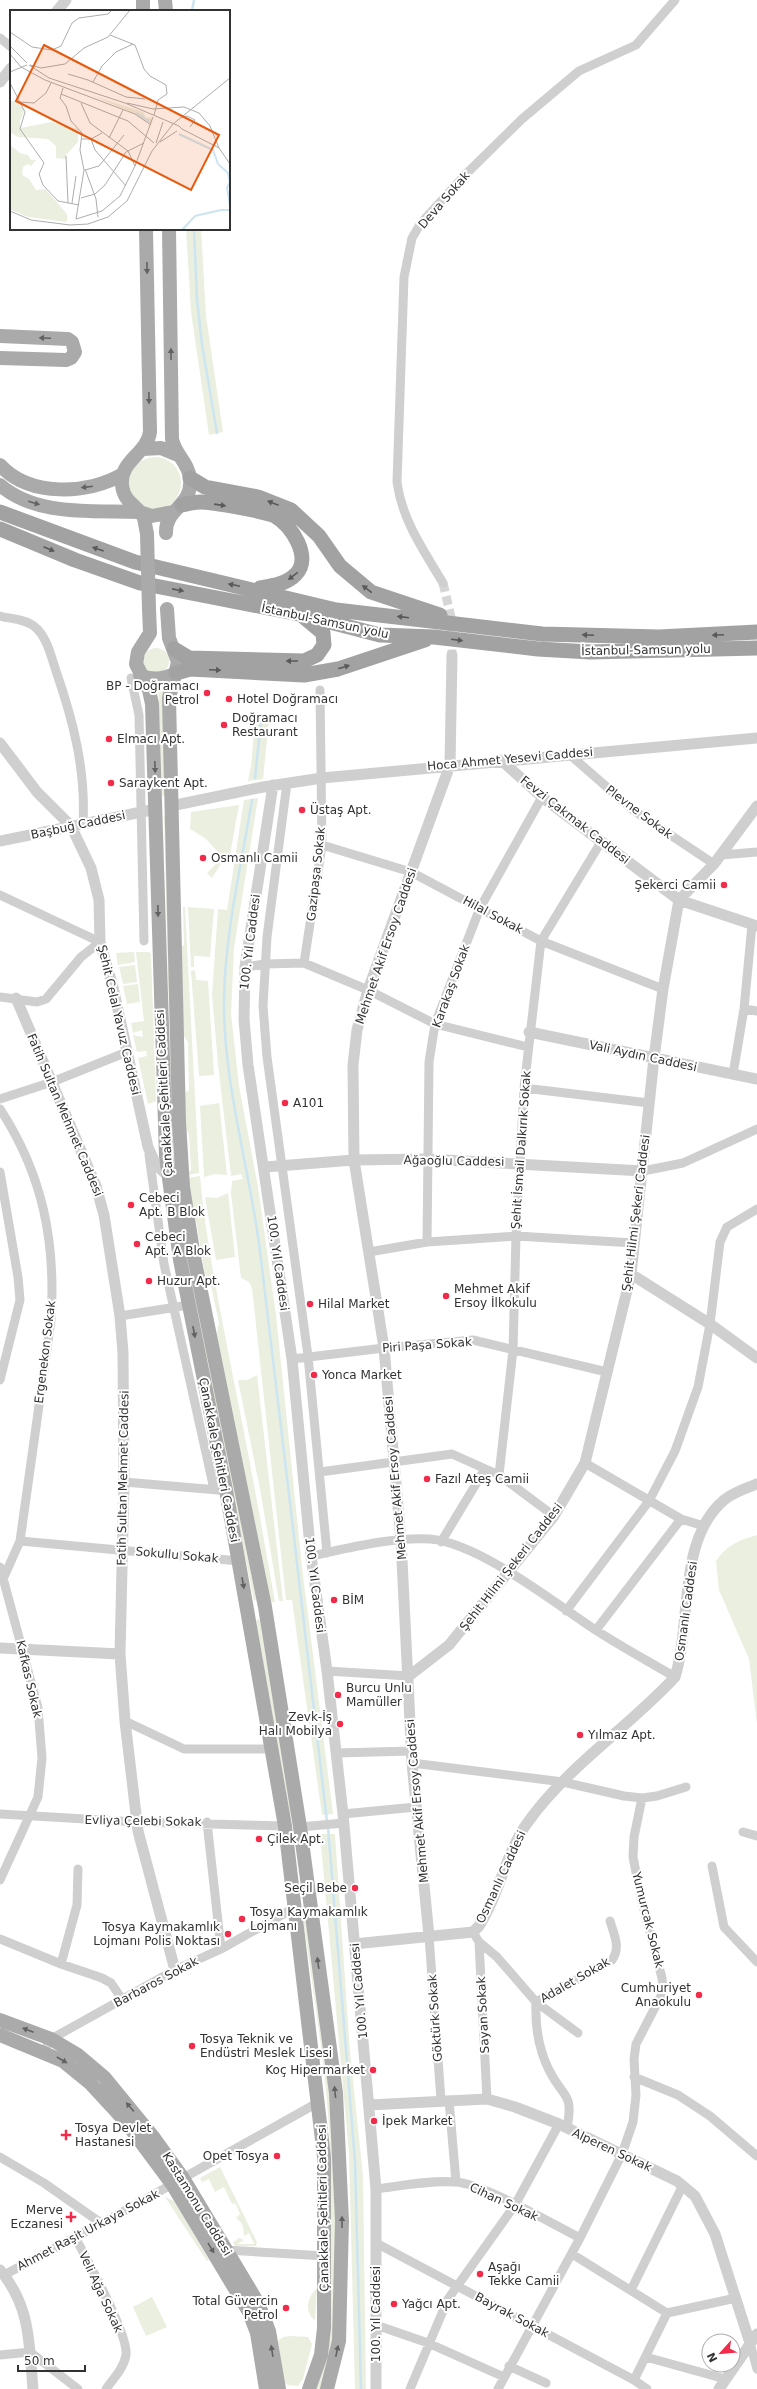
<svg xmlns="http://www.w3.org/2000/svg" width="757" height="2389" viewBox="0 0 757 2389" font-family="'DejaVu Sans',sans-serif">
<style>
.green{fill:#eaefe0}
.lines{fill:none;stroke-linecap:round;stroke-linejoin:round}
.stream{stroke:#cce5f0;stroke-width:2.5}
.minor-tunnel{stroke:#d6d6d6;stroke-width:9;stroke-dasharray:9 4.5;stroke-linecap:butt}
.minor{stroke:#cfcfcf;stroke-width:9}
.tertiary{stroke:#cfcfcf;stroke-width:11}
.primary{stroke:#aaa;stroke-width:14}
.trunk{stroke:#a2a2a2;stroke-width:15}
.primary-bridge{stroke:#aaa;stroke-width:14}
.oneway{fill:#626262}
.oneway2{fill:#595959}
.poi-dot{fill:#f32b4a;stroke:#fff;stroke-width:1.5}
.labels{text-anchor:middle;stroke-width:4;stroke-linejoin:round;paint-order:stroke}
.street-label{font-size:12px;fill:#323232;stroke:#fff}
.poi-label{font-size:12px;fill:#323232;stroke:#fff;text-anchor:start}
.inset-river{fill:none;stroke:#cce5f0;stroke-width:2}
.inset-road{fill:none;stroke:#adadad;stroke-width:1}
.view{fill:#e8590c;fill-opacity:0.15;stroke:#e8590c;stroke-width:2}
.inset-edge{fill:none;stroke:#323232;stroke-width:2}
</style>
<rect width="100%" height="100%" fill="#fff"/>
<path class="green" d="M186,229H201L206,316L223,432L209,435L191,312Z
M129 483a26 26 0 1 1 52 0a26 26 0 1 1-52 0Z
M143 661a13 13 0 1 1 26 0a13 13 0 1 1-26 0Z
M158,683H163L167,793L164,797L162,794Z
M255,720H269L263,779L248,781L251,766Z
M258,798L234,948L231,1014L239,1086L258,1187L276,1315L302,1567L333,1814L322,1815L292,1600H286L252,1288L249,1282L241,1278L231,1193L232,1181L243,1179L241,1174L231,1176L218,1064L212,995L218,909L227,910L244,800Z
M239,805L229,860L224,859L212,878L207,873L223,857L205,838L190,829L191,812Z
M164,815L165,816L175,1166L173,1165L172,1141Z
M183,907H185L199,1173L188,1175L191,1169L189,1134L185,1129L184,1094L189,1090L188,1042L183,1035L181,947L184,945Z
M188,907L214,909L210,957L194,956V967H191Z
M134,952L135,962L118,965L116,953Z
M136,952H149L151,954L156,1101L148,1104L138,1058L147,1056L146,1051L137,1052L133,1035L143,1037L142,1030L133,1033L131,1023L144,1021Z
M135,965L137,982L123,984L119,967Z
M195,970L196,980L208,981L214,1075L199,1076L191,971Z
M138,984L140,1002L127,1004L123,986Z
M219,1103L227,1175L215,1174L204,1177L200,1106Z
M200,1176C206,1245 221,1313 234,1382C249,1455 262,1528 275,1602H269L216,1337L219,1323L210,1281L205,1274L196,1221L192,1215L188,1178Z
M228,1193L235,1257L216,1260L205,1197L217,1198Z
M179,1209L256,1599L254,1601L184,1251Z
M257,1375L283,1601H279L260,1489L238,1380H247Z
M757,1535V1724L749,1659L719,1590L716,1561C727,1545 739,1540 757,1535Z
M258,1619L260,1620L292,1816L290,1815L256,1621Z
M320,1834H335L350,2052L363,2176L366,2389H355L349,2153Z
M306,1911L327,2063L335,2167V2331L322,2389H315L331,2169C329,2083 314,1998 302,1912Z
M220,2167L257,2242L256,2246H235L233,2242L239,2238L244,2240L238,2244H254L249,2233L244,2236C244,2228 243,2223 236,2218L240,2214L235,2203L232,2204L224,2187L215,2192L209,2179L202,2182L200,2178Z
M165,2197L174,2201L209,2260L207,2261Z
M317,2288L315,2321C304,2311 307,2298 317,2288Z
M152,2297L167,2327L146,2336L133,2307Z
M290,2336L308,2337L312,2344L303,2379L298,2386L288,2385L284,2383L278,2341L283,2337Z"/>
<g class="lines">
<path class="stream" d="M192,11L194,0
M194,229L197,299L202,345L217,433
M255,778L261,720
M252,800C241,867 224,937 224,1005C224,1086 250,1171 260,1251C284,1441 304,1632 327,1822
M328,1827L355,2161L361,2389"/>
<path class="minor-tunnel" d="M443,583L451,617L452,655"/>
<path class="minor" d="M0,38L11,47
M443,583C424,551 402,520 397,482L404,277L412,238L421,223L465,175L522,119L579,71L636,45L675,0
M0,616C11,619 26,619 35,627C47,637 51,656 56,671C73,720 86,770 83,823
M131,678L139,715L144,941
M569,754L633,810L714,864
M287,783L267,937L263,1006L267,1057L308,1356L327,1553
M322,845L411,872L541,941L663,989
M721,855L757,852
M0,895L100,942
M304,963L322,845L320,690
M245,967L265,964L304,963L368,990L435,1024L528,1047
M0,997L37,1002L46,999L81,957L100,942
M744,1009L757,1011
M733,1074L744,1009L752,925
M524,1088L649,1103
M0,1099L52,1082L127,1052
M0,1109C43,1175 56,1242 51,1320L20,1541L4,1577
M149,1155L164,1264L214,1489
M643,1171L683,1163L757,1129
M0,1172L18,1277L20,1300L0,1380
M427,1242L429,1062L435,1024L480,908L542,797
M369,1252L427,1242L516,1236L634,1243
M120,1316L189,1305
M292,1359L384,1348L473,1340L607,1372
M585,1463L681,1519L704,1526
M320,1472L452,1454L499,1475L554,1516
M499,1475L513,1350L516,1236L524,1088L541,941L601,842
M124,1482L218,1490
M20,1541L239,1561
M441,1542L485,1469
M311,1556C349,1548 391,1537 430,1539C479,1543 553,1602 594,1629C620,1646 648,1661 675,1677
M0,1567L38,1708L42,1758L38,1797L0,1880
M566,1611L649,1501L675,1451L698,1387L710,1324L720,1242L727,1227L757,1209
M596,1630L681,1519
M327,1671L409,1676
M125,1721L184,1749H273
M337,1753L412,1751
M412,1763L563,1782L624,1796L642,1798L657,1796L686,1787
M0,1814L136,1822L285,1826
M343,1814L416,1807
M207,1822L221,1949
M300,1827L344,1823
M743,1832L757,1836
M712,1866L724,1927L757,1962
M473,1932L479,1942L487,2099
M429,1936L441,2100
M0,1939L61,1964L102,1978L111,1983L122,1999
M479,1942L497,1957L536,2002L578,2033
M61,1964L77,1905L78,1869
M44,2051L51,2039L175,1970L221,1949L296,1907
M634,2077L678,2095L710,2116L757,2156
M449,2100L456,2182
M567,2128C574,2091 563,2099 549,2070C538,2048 535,2026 536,2002L612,1960C621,1948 614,1934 610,1921
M0,2157L44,2183L101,2223
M376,2189C401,2186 429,2180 455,2182C483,2183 552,2224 580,2238
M75,2237C86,2258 129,2335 126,2355C124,2368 113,2379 106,2389
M376,2243L634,2380L647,2389
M226,2250L325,2256
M572,2254L667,2313
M4,2275L126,2210L319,2102
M631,2290L683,2185
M376,2325L428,2343L504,2377
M750,2343L757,2369
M0,2355L30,2352L78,2389
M646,2357L725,2379
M509,2366L546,2383
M634,2380L667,2313L736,2298
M410,2389L448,2299L515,2205L559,2124
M498,2389L580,2238L622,2154L633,2122L636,2095L634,2059L636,2044L663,1992L662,1978L641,1898L633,1857L634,1837L642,1798"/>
<path class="tertiary" d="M57,11L66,0
M0,82L11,68
M0,743L37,792L71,826L91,868L99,900L100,942L113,987L148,1147L156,1165L168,1176
M501,760L542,797L679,900L757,926
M273,785L245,967L244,1019L248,1065L292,1359L311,1556L327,1671L343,1814L376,2189V2389
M171,806L263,787L322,778L757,738
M0,841L156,809
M16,998L96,1186L104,1215L120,1316L123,1353L124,1482L120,1654L125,1721L138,1831L175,1970
M529,1032L757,1079
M265,1167L354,1160L427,1159L643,1171
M631,1274L710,1324L757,1358
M0,1648L120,1654
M409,1676L449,1645L554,1516L585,1463L631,1274L654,1058L663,989L679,900L714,864L757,806
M429,1936L412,1763L401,1540L384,1348L354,1160L353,1065L357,1030L368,990L450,765L452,655
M354,1944L473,1932L479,1926C500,1894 505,1853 528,1822C568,1766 629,1727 675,1677C692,1623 677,1540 724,1500C734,1492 746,1488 757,1484
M369,2105L487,2099L515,2107L559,2124L677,2181L695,2196L715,2234L750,2343
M0,2270C31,2307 29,2344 33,2389
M719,2389L757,2334"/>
<path class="primary" d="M143,0V11
M165,0L166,11
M146,229L150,432C147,454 120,460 122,485C124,504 138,505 144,518C145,523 146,529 147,534
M0,336L68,339L72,342L75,352L71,358L66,360L0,358
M143,449L161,448L178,455
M0,465C29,497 88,495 123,474
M0,485C37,517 93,510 139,512L152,516L172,512
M166,533C165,508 193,506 190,479C189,463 175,455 172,439L169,229
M149,609L150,633L138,652L136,664L149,690L152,704L166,1156L180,1260L226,1490L285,1826L324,2157V2328L321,2355L309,2389
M167,609L169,638L178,662L169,698L179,1122L183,1187L194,1257L265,1607L300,1827L336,2093L342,2221L339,2341L327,2389
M140,675C153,681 163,679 176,673
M0,2020L51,2039L78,2055L104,2077L154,2138L183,2178L258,2303L269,2331L279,2389
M0,2035L63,2061L90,2083L126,2122L172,2184L249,2312L257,2333L266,2389"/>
<path class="trunk" d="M190,478L205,487L258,497L291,510L319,536L340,566L371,592L440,615
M182,505C187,504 194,502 200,502C212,502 264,511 275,516C292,525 312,558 296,574C287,584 272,586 260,588
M0,512L135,562L336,610L542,634L659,637L757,632
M0,529L75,560L140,583L299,614L380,635L434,637L538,649L590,652L757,648
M174,649L189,658L304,661L317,655L324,645L323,633L305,618
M176,673L190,669L304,675L338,669L425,640"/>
<path class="primary-bridge" d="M147,534L149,609"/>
</g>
<defs><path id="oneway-solid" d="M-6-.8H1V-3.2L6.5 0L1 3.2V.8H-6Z"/></defs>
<g class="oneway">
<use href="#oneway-solid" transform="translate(147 268) rotate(89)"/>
<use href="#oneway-solid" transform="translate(45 338) rotate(-177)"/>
<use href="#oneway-solid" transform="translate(171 354) rotate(-91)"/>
<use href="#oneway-solid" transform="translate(149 398) rotate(89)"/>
<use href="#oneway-solid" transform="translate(87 487) rotate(173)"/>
<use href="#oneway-solid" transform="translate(34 503) rotate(16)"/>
<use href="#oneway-solid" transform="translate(155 767) rotate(88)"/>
<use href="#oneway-solid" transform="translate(158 911) rotate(89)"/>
<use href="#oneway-solid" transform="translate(194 1332) rotate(79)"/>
<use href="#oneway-solid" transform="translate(243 1583) rotate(80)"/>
<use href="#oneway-solid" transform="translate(318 1963) rotate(-98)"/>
<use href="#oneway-solid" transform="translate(28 2030) rotate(-159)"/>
<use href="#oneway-solid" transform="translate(62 2060) rotate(30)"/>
<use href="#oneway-solid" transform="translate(335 2092) rotate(-96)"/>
<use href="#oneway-solid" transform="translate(130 2107) rotate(-131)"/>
<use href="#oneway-solid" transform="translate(342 2222) rotate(-90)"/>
<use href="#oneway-solid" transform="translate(211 2248) rotate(59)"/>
<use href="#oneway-solid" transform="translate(272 2351) rotate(-99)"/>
<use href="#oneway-solid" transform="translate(337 2351) rotate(-78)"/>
</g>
<g class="oneway2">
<use href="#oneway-solid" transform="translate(273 503) rotate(-159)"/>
<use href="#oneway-solid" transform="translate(220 505) rotate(8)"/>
<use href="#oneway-solid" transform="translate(49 549) rotate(23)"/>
<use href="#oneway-solid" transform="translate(98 549) rotate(-161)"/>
<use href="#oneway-solid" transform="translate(293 576) rotate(142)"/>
<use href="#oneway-solid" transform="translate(234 585) rotate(-168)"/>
<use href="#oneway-solid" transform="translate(367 589) rotate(-143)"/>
<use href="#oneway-solid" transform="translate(178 590) rotate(11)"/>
<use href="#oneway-solid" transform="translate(403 617) rotate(-173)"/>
<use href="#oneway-solid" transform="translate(588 635) rotate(-178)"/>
<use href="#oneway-solid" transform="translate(718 635) rotate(177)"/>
<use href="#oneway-solid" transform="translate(457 640) rotate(7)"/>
<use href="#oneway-solid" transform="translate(292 661) rotate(180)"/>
<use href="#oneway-solid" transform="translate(344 667) rotate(-18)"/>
<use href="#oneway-solid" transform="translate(215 670) rotate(3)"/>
</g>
<g class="poi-dot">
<circle cx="207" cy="693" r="4"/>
<circle cx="229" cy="699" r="4"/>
<circle cx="224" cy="725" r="4"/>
<circle cx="109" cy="739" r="4"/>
<circle cx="111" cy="783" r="4"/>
<circle cx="302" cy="810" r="4"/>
<circle cx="203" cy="858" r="4"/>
<circle cx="724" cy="885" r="4"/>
<circle cx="285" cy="1103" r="4"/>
<circle cx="131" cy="1205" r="4"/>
<circle cx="137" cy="1244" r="4"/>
<circle cx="149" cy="1281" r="4"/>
<circle cx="446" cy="1296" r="4"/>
<circle cx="310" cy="1304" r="4"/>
<circle cx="314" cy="1375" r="4"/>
<circle cx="427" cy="1479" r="4"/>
<circle cx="334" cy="1600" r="4"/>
<circle cx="338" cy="1695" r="4"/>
<circle cx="340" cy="1724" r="4"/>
<circle cx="580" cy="1735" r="4"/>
<circle cx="259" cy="1839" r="4"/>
<circle cx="355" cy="1888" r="4"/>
<circle cx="242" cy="1919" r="4"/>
<circle cx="228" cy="1934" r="4"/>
<circle cx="699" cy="1995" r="4"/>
<circle cx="192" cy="2046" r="4"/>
<circle cx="373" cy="2070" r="4"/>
<circle cx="374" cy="2121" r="4"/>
<path d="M64 2129h4v4h4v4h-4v4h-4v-4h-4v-4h4z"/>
<circle cx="277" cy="2156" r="4"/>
<path d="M69 2211h4v4h4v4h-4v4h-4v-4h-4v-4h4z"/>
<circle cx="480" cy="2274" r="4"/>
<circle cx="394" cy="2304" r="4"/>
<circle cx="286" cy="2308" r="4"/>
</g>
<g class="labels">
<g class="street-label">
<text transform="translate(444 200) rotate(-49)" y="4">Deva Sokak</text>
<text transform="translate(325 621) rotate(12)" y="4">İstanbul-Samsun yolu</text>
<text transform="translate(646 650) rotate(-1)" y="4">İstanbul-Samsun yolu</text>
<text transform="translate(510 759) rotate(-5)" y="4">Hoca Ahmet Yesevi Caddesi</text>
<text transform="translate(639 812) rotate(37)" y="4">Plevne Sokak</text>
<text transform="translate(575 820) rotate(38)" y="4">Fevzi Çakmak Caddesi</text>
<text transform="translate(78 825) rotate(-12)" y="4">Başbuğ Caddesi</text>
<text transform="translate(316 874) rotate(-84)" y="4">Gazipaşa Sokak</text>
<text transform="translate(493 915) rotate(28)" y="4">Hilal Sokak</text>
<text transform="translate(250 942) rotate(-83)" y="4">100. Yıl Caddesi</text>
<text transform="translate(386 946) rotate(-71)" y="4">Mehmet Akif Ersoy Caddesi</text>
<text transform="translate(451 986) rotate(-70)" y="4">Karakaş Sokak</text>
<text transform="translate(119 1020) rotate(77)" y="4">Şehit Celal Yavuz Caddesi</text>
<text transform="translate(643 1056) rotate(12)" y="4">Vali Aydın Caddesi</text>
<text transform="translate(164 1093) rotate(-93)" y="4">Çanakkale Şehitleri Caddesi</text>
<text transform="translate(65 1115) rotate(67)" y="4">Fatih Sultan Mehmet Caddesi</text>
<text transform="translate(521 1150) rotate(-86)" y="4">Şehit İsmail Dalkırık Sokak</text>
<text transform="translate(454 1161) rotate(1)" y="4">Ağaoğlu Caddesi</text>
<text transform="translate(636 1213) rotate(-83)" y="4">Şehit Hilmi Şekeri Caddesi</text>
<text transform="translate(278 1263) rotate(82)" y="4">100. Yıl Caddesi</text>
<text transform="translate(427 1345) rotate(-4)" y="4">Piri Paşa Sokak</text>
<text transform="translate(45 1352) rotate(-83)" y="4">Ergenekon Sokak</text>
<text transform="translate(219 1460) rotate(79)" y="4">Çanakkale Şehitleri Caddesi</text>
<text transform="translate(123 1478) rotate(-89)" y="4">Fatih Sultan Mehmet Caddesi</text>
<text transform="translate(395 1478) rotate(-95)" y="4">Mehmet Akif Ersoy Caddesi</text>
<text transform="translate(177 1555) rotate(5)" y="4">Sokullu Sokak</text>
<text transform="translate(511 1567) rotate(-52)" y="4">Şehit Hilmi Şekeri Caddesi</text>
<text transform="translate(315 1585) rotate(83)" y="4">100. Yıl Caddesi</text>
<text transform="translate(686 1611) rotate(-82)" y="4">Osmanlı Caddesi</text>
<text transform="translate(29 1679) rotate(77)" y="4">Kafkas Sokak</text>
<text transform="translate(417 1801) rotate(-95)" y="4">Mehmet Akif Ersoy Caddesi</text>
<text transform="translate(143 1821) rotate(1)" y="4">Evliya Çelebi Sokak</text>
<text transform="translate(501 1877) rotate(-65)" y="4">Osmanlı Caddesi</text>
<text transform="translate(648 1920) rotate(76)" y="4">Yumurcak Sokak</text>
<text transform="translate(575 1980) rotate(-30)" y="4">Adalet Sokak</text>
<text transform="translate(156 1982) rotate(-28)" y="4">Barbaros Sokak</text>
<text transform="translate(359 1991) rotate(-95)" y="4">100. Yıl Caddesi</text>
<text transform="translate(483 2015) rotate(-93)" y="4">Sayan Sokak</text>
<text transform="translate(435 2018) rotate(-94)" y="4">Göktürk Sokak</text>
<text transform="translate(612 2150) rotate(25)" y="4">Alperen Sokak</text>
<text transform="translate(504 2202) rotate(25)" y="4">Cihan Sokak</text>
<text transform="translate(197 2204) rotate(58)" y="4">Kastamonu Caddesi</text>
<text transform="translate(323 2208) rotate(-91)" y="4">Çanakkale Şehitleri Caddesi</text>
<text transform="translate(88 2230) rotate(-28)" y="4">Ahmet Raşit Urkaya Sokak</text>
<text transform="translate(101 2292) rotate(65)" y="4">Veli Ağa Sokak</text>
<text transform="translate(376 2314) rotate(-90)" y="4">100. Yıl Caddesi</text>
<text transform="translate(512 2315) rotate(28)" y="4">Bayrak Sokak</text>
</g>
<g class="poi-label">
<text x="199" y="690" text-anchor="end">BP - Doğramacı<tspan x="199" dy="14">Petrol</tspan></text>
<text x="237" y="703">Hotel Doğramacı</text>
<text x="232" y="722">Doğramacı<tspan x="232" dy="14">Restaurant</tspan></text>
<text x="117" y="743">Elmacı Apt.</text>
<text x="119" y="787">Saraykent Apt.</text>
<text x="310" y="814">Üstaş Apt.</text>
<text x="211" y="862">Osmanlı Camii</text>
<text x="716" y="889" text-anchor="end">Şekerci Camii</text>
<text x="293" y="1107">A101</text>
<text x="139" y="1202">Cebeci<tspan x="139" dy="14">Apt. B Blok</tspan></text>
<text x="145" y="1241">Cebeci<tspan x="145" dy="14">Apt. A Blok</tspan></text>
<text x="157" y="1285">Huzur Apt.</text>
<text x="454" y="1293">Mehmet Akif<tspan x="454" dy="14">Ersoy İlkokulu</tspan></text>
<text x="318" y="1308">Hilal Market</text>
<text x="322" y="1379">Yonca Market</text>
<text x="435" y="1483">Fazıl Ateş Camii</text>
<text x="342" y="1604">BİM</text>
<text x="346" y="1692">Burcu Unlu<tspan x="346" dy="14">Mamüller</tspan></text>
<text x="332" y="1721" text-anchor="end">Zevk-İş<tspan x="332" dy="14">Halı Mobilya</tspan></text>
<text x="588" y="1739">Yılmaz Apt.</text>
<text x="267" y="1843">Çilek Apt.</text>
<text x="347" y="1892" text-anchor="end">Seçil Bebe</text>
<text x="250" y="1916">Tosya Kaymakamlık<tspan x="250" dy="14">Lojmanı</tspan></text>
<text x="220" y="1931" text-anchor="end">Tosya Kaymakamlık<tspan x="220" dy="14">Lojmanı Polis Noktası</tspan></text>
<text x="691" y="1992" text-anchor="end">Cumhuriyet<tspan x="691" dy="14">Anaokulu</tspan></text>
<text x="200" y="2043">Tosya Teknik ve<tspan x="200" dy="14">Endüstri Meslek Lisesi</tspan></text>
<text x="365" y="2074" text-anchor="end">Koç Hipermarket</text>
<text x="382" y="2125">İpek Market</text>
<text x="75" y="2132">Tosya Devlet<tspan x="75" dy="14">Hastanesi</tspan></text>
<text x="269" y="2160" text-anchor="end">Opet Tosya</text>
<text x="63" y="2214" text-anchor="end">Merve<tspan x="63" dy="14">Eczanesi</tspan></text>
<text x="488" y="2271">Aşağı<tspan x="488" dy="14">Tekke Camii</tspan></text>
<text x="278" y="2305" text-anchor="end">Total Güvercin<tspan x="278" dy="14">Petrol</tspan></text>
<text x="402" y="2308">Yağcı Apt.</text>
</g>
</g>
<g transform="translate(10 10)">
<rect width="220" height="220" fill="#fff"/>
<path d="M81,85L133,102L137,110V107L142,108L141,114L126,104ZM0,90L9,93L14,101L10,111V118L41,112L68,119V132L56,145V149L46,148V136L38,129L8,127L0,122ZM0,135L10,143L18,145L21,150H26L21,156L18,154L13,157L12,165L19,169L26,180L35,179L44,189L57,204V212L18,207L0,199Z" fill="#eaefe0"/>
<path class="inset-river" d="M126,103L140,112M169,124L203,140L208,154L218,163L220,172L217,178L220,195M172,220L185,206L211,200H220"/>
<path class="inset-road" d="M0,22L22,37L42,40L51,36L62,13L69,8L98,4L102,0M100,25L125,35L134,59L140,66L156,75L157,84L148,90L144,105M0,36L17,53M0,44L11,57M19,55L39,68L115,93L169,116L172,119L209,138L220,154M20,55L31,58L55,54L74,38L98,27L120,0M11,57L35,70L125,104L141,115M0,62L17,55M58,64L78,70L116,87L135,89M83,72L92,56L106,42L123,34M0,73L15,102L10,119L34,153L29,164L33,175L48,191L69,195M53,78L50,88L56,96L61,111L72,123L70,140L74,160L66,209L92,201L110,186L125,156L143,107M51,84L118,111L144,133M10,92L24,93L36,83L41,73M71,93L80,113L118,141L125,156M117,93L143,99L174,97L189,103L200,116L209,138M172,107L177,106L185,110L180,117M99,128L113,100M71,129H81L92,123M81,129L85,140L116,176M150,132L167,121M146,133L153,112M56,146L58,193M75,159L86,189L88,207M75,160L89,156L114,125M71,188L85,184L95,175L116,142L134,133M62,193L66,166M0,201L21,210L60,215L78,214L98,207L117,191L142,141L163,114L220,68"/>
<path class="view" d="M34,35L209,125L181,180L6,91Z"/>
<rect width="220" height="220" class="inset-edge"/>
</g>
<g transform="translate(721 2353) rotate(243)"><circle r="19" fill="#ffffff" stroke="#adadad"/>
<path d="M0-3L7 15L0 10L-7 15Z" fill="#f32b4a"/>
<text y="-6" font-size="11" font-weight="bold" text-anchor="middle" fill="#323232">N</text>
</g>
<path d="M18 2365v6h67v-6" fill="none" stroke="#323232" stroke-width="2"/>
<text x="24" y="2365" font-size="12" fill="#323232" stroke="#ffffff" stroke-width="3" paint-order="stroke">50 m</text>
</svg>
